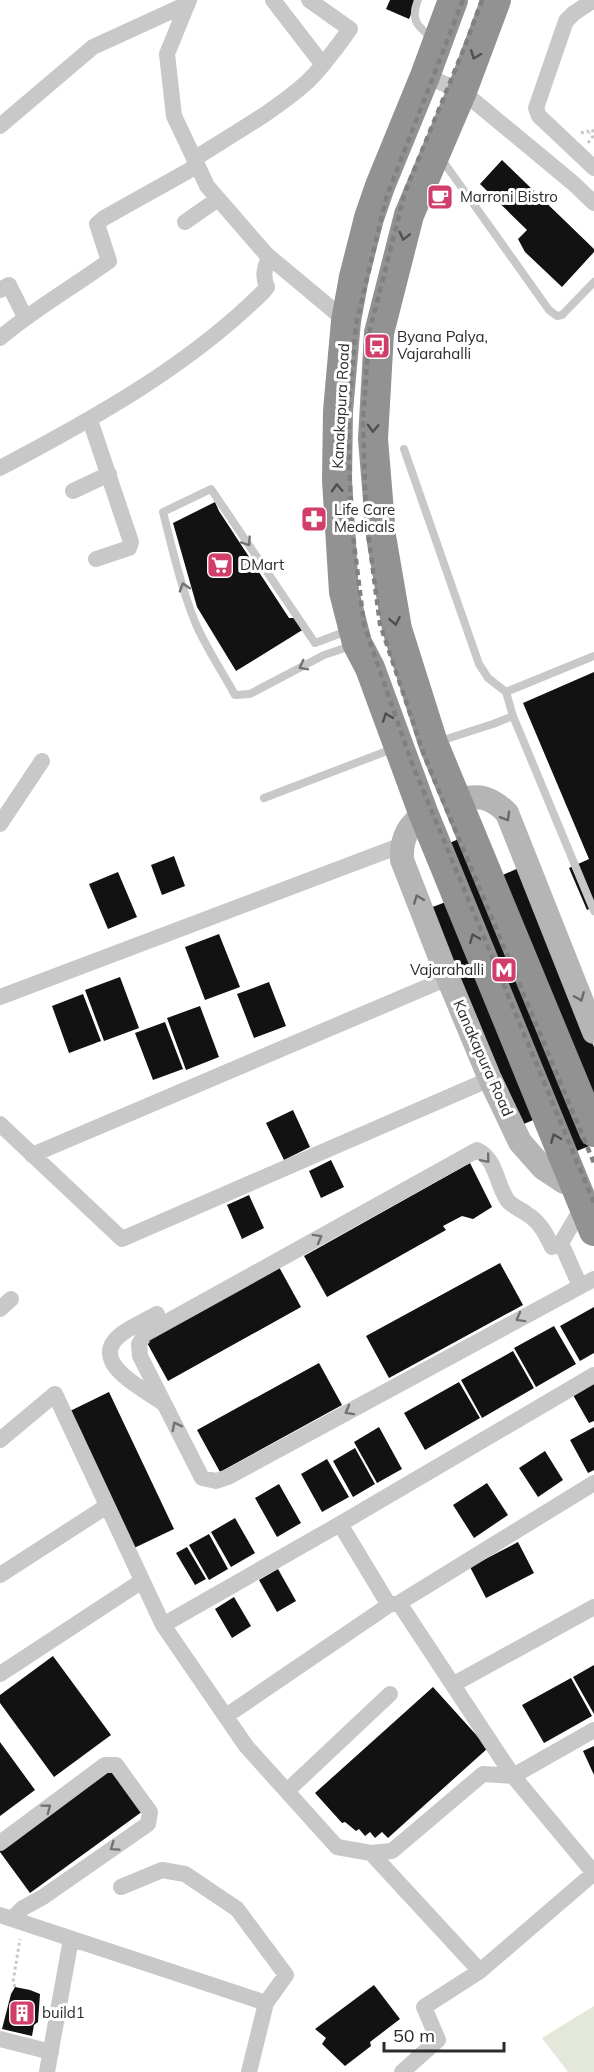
<svg xmlns="http://www.w3.org/2000/svg" width="594" height="2072" viewBox="0 0 594 2072" font-family="Mulish,sans-serif">
<style>
.green{fill:#e4e8da}
.building{fill:#121212}
.lines{fill:none;stroke-linecap:round;stroke-linejoin:round}
.path{stroke:#c8c8c8;stroke-width:3;stroke-dasharray:3 3;stroke-linecap:butt}
.lane{stroke:#c8c8c8;stroke-width:8}
.street{stroke:#c8c8c8;stroke-width:16}
.secondary{stroke:#b5b5b5;stroke-width:24}
.highway{stroke:#929292;stroke-width:30}
.rail{stroke:#808080;stroke-width:4.5;stroke-dasharray:6 4.5;stroke-linecap:butt}
.oneway{stroke:#4f4f4f}
.oneway2{stroke:#727272}
.oneway3{stroke:#696969}
.labels{text-anchor:middle;stroke-width:6;stroke-linejoin:round;paint-order:stroke}
.poi-label{font-size:15px;fill:#2b2b2b;stroke:#fff;text-anchor:start}
.street-label{font-size:15px;fill:#2b2b2b;stroke:#fff}
</style>
<rect width="100%" height="100%" fill="#fff"/>
<path class="green" d="M594,2006V2072H568L542,2038Z"/>
<path class="building" d="M390,0H417L409,19L386,9Z
M502,160L594,249V252L562,287L525,252L518,239L527,230L480,184Z
M215,502L219,511L289,618H298L304,629L236,671L197,607L173,523Z
M594,672V907L587,910L569,868L589,859L523,703Z
M477,831L496,878L521,867L594,1047V1144L555,1160L538,1118L519,1126L430,908L451,900L431,851Z
M174,856L185,886L162,895L151,865Z
M118,872L137,917L108,929L89,884Z
M219,934L240,987L205,1000L185,947Z
M120,977L139,1028L104,1041L85,990Z
M269,982L286,1026L254,1038L237,994Z
M83,994L101,1041L69,1053L52,1006Z
M200,1006L219,1057L186,1070L167,1018Z
M165,1022L183,1069L153,1080L135,1033Z
M293,1110L310,1147L284,1160L266,1123Z
M331,1160L344,1187L321,1198L309,1171Z
M470,1163L492,1207L473,1219L462,1216L443,1226L446,1230L327,1297L304,1256Z
M249,1195L264,1228L242,1239L227,1205Z
M500,1263L523,1305L389,1378L366,1336Z
M279,1267L301,1307L168,1381L146,1341Z
M594,1307V1353L580,1361L560,1326Z
M554,1326L576,1364L536,1387L514,1348Z
M513,1351L534,1388L482,1418L461,1380Z
M319,1363L342,1405L220,1472L197,1430Z
M459,1382L480,1418L425,1450L404,1413Z
M594,1383V1421L589,1423L573,1395Z
M109,1392L174,1529L132,1549L68,1412Z
M379,1427L402,1469L377,1483L354,1442Z
M594,1427V1470L588,1473L570,1440Z
M355,1448L375,1484L353,1497L333,1461Z
M545,1451L563,1480L538,1497L519,1468Z
M327,1459L349,1497L322,1512L301,1474Z
M487,1483L508,1515L474,1538L453,1505Z
M279,1484L301,1523L277,1537L255,1498Z
M235,1518L255,1553L231,1567L211,1532Z
M209,1534L228,1569L209,1580L189,1545Z
M518,1542L534,1573L486,1598L470,1567Z
M187,1547L206,1579L195,1585L176,1553Z
M278,1569L296,1601L277,1612L259,1580Z
M234,1597L251,1626L232,1638L215,1609Z
M53,1656L111,1735L54,1777L0,1703V1695Z
M594,1665V1714L573,1677Z
M571,1678L592,1716L544,1743L522,1705Z
M433,1687L488,1748L388,1838L382,1832L375,1838L370,1832L365,1836L359,1829L356,1831L345,1822L342,1823L315,1793Z
M0,1742L35,1790L0,1816Z
M594,1746V1775L583,1751Z
M111,1767L143,1811L30,1893L0,1852V1848Z
M374,1985L400,2019L370,2042L371,2046L345,2066L322,2044L326,2038L315,2029Z
M15,1987L30,1990L40,1994L38,2022L34,2025L32,2036L2,2029L11,1994Z"/>
<g class="lines">
<path class="path" d="M581,133L587,131L590,133L594,130
M588,143L593,136L590,133
M15,1987L13,1982L20,1939"/>
<path class="lane" d="M418,0C410,20 417,26 432,38
M440,157L549,310L557,316L562,315L594,282
M404,449L479,664L488,678L506,692
M347,631L315,643L211,489L163,512C172,548 181,587 195,622C206,648 222,671 235,695L250,694L324,655L354,645
M513,716L594,911
M437,742L493,724L513,716L506,692L594,656
M264,798L395,748"/>
<path class="street" d="M189,0L167,54L174,116L201,173L207,186L266,254L346,321
M273,0L323,65
M594,0L574,13L566,21L536,108L539,116L594,168
M425,76L462,91L573,183L594,203
M0,126L93,47L187,4
M194,159C231,135 272,113 306,83C323,67 336,48 350,29L309,0
M185,222L218,199
M0,290L9,285L25,317
M0,338C34,309 73,287 109,261L97,224L104,218L197,166
M90,420L131,542L129,548L96,559
M0,468C93,419 189,366 264,291L267,287C262,276 265,267 269,257
M73,491L109,474
M0,824L42,761
M0,997L402,845
M0,1124L122,1239L490,1079
M32,1155L448,978
M583,1206L561,1243L552,1247C546,1234 540,1222 527,1214C522,1210 512,1206 508,1201C496,1185 497,1159 477,1150L145,1334L139,1344L140,1356L202,1478L216,1481L228,1477L594,1279
M561,1243L580,1286
M0,1309L11,1299
M157,1314C145,1321 129,1327 119,1336C88,1363 145,1390 163,1403
M0,1440L55,1394L163,1625L340,1524L594,1375
M340,1524L389,1605
M0,1575L107,1506
M163,1625L246,1746L337,1847L371,1853L392,1851L483,1774L513,1776
M0,1674L142,1581
M454,1684L594,1607
M226,1716L389,1605L399,1603
M513,1776L399,1603L594,1483
M287,1791L390,1694
M0,1843L105,1765H116L150,1812L148,1824L43,1897L23,1908L12,1919
M371,1853L480,1971
M121,1887L162,1870L185,1874L237,1909L286,1975L266,2003L249,2072
M0,1915L266,2003
M0,2039L51,2052
M47,2072L71,1939
M402,2072L438,2040L424,2007L480,1971L594,1873L513,1776L594,1730"/>
<path class="secondary" d="M457,800C479,794 491,797 507,813L594,1032
M424,815C407,825 401,840 402,860L448,978L490,1079L520,1142L543,1168L564,1182L572,1180"/>
<path class="highway" d="M453,0L425,76L380,186L369,218L354,277L346,321L338,411L337,480L344,592L357,643L370,668L424,815L594,1231
M496,0L462,91L409,215L379,333L373,439L381,536L397,629L433,743L594,1132"/>
<path class="rail" d="M463,0L386,198L356,325L348,416L351,519L364,625L411,761L594,1203
M482,0L465,46L405,192L369,334L363,419L366,517L380,624L424,755L594,1163"/>
</g>
<defs><path id="oneway-chevron" d="M-2-3.5L2.5 0L-2 3.5" fill="none" stroke-width="1.6" stroke-linecap="round" stroke-linejoin="round" transform="scale(1.5)"/></defs>
<g class="oneway">
<use href="#oneway-chevron" transform="translate(475 55) rotate(111)"/>
<use href="#oneway-chevron" transform="translate(404 236) rotate(104)"/>
<use href="#oneway-chevron" transform="translate(373 428) rotate(93)"/>
<use href="#oneway-chevron" transform="translate(337 488) rotate(-93)"/>
<use href="#oneway-chevron" transform="translate(395 621) rotate(79)"/>
<use href="#oneway-chevron" transform="translate(387 717) rotate(-110)"/>
<use href="#oneway-chevron" transform="translate(474 938) rotate(-112)"/>
<use href="#oneway-chevron" transform="translate(555 1138) rotate(-112)"/>
</g>
<g class="oneway2">
<use href="#oneway-chevron" transform="translate(247 542) rotate(56)"/>
<use href="#oneway-chevron" transform="translate(184 587) rotate(-107)"/>
<use href="#oneway-chevron" transform="translate(303 666) rotate(153)"/>
<use href="#oneway-chevron" transform="translate(486 1159) rotate(50)"/>
<use href="#oneway-chevron" transform="translate(318 1238) rotate(-29)"/>
<use href="#oneway-chevron" transform="translate(520 1318) rotate(151)"/>
<use href="#oneway-chevron" transform="translate(349 1411) rotate(151)"/>
<use href="#oneway-chevron" transform="translate(176 1426) rotate(-117)"/>
<use href="#oneway-chevron" transform="translate(47 1808) rotate(-37)"/>
<use href="#oneway-chevron" transform="translate(114 1847) rotate(145)"/>
</g>
<g class="oneway3">
<use href="#oneway-chevron" transform="translate(506 817) rotate(60)"/>
<use href="#oneway-chevron" transform="translate(418 899) rotate(-111)"/>
<use href="#oneway-chevron" transform="translate(580 997) rotate(68)"/>
</g>
<defs>
<symbol id="cafe-square" viewBox="-11 -11 22 22"><rect x="-9" y="-9" width="18" height="18" rx="4" fill="#d13e6a" stroke="#fff"/><path d="M-5.5-4.5H6V0H3Q3 3.5 0 3.5H-2.5Q-5.5 3.5-5.5 0ZM3-3.2v2h1.7v-2ZM-6 4.5H4V6H-6Z" fill="#fff"/></symbol>
<symbol id="bus-square" viewBox="-11 -11 22 22"><rect x="-9" y="-9" width="18" height="18" rx="4" fill="#d13e6a" stroke="#fff"/><path d="M-5-6H5V4H4V6H2V4H-2V6H-4V4H-5ZM-3.5-4V0h7V-4ZM-3.5 1.2v1.5H-2V1.2ZM2 1.2v1.5H3.5V1.2Z" fill="#fff"/></symbol>
<symbol id="pharmacy-square" viewBox="-11 -11 22 22"><rect x="-9" y="-9" width="18" height="18" rx="4" fill="#d13e6a" stroke="#fff"/><path d="M-2-6h4v4h4v4h-4v4h-4v-4h-4v-4h4Z" fill="#fff"/></symbol>
<symbol id="supermarket-square" viewBox="-11 -11 22 22"><rect x="-9" y="-9" width="18" height="18" rx="4" fill="#d13e6a" stroke="#fff"/><path d="M-6-5.5h2.5l.6 2H6L4.5 2H-2.5L-4.4-4H-6ZM-1.5 3.2a1.3 1.3 0 1 0 .1 0ZM3 3.2a1.3 1.3 0 1 0 .1 0Z" fill="#fff"/></symbol>
<symbol id="metro-square" viewBox="-11 -11 22 22"><rect x="-9" y="-9" width="18" height="18" rx="4" fill="#d13e6a" stroke="#fff"/><path d="M-5.5 5V-5H-3L0 0L3-5H5.5V5H3V-.5L0 4L-3-.5V5Z" fill="#fff"/></symbol>
<symbol id="building-square" viewBox="-11 -11 22 22"><rect x="-9" y="-9" width="18" height="18" rx="4" fill="#d13e6a" stroke="#fff"/><path d="M-4-6H4V6H1V3H-1V6H-4ZM-2.5-4.3h1.7v1.8h-1.7ZM.8-4.3h1.7v1.8H.8ZM-2.5-1h1.7V.8h-1.7ZM.8-1h1.7V.8H.8Z" fill="#fff"/></symbol>
</defs>
<g fill-rule="evenodd">
<use href="#cafe-square" x="425" y="182" width="30" height="30"/>
<use href="#bus-square" x="362" y="331" width="30" height="30"/>
<use href="#pharmacy-square" x="299" y="504" width="30" height="30"/>
<use href="#supermarket-square" x="205" y="550" width="30" height="30"/>
<use href="#metro-square" x="489" y="955" width="30" height="30"/>
<use href="#building-square" x="7" y="1998" width="30" height="30"/>
</g>
<g class="labels">
<g class="poi-label">
<text x="460" y="202">Marroni Bistro</text>
<text x="397" y="342">Byana Palya,<tspan x="397" dy="17">Vajarahalli</tspan></text>
<text x="334" y="515">Life Care<tspan x="334" dy="17">Medicals</tspan></text>
<text x="240" y="570">DMart</text>
<text x="484" y="975" text-anchor="end">Vajarahalli</text>
<text x="42" y="2018">build1</text>
</g>
<g class="street-label">
<text transform="translate(341 406) rotate(-87)" y="5">Kanakapura Road</text>
<text transform="translate(483 1058) rotate(66)" y="5">Kanakapura Road</text>
</g>
</g>
<path d="M384 2042v9h120v-9" fill="none" stroke="#2b2b2b" stroke-width="3"/>
<text x="393" y="2042" font-size="18" fill="#2b2b2b" stroke="#ffffff" stroke-width="4.5" paint-order="stroke">50 m</text>
</svg>
